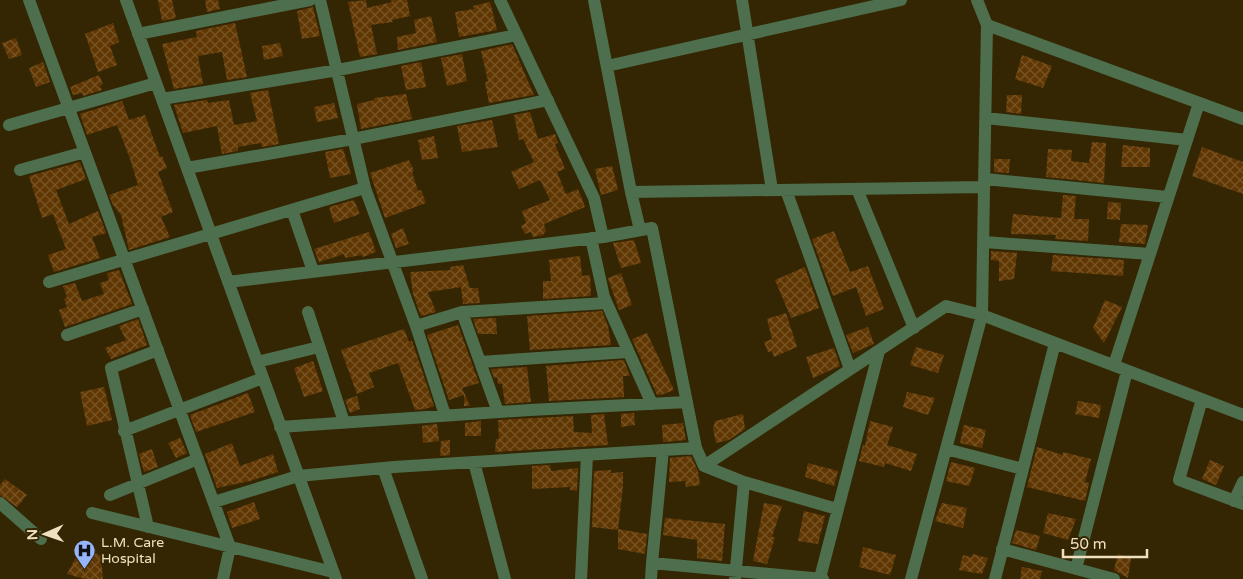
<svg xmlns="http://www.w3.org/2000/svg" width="1243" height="579" viewBox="0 0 1243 579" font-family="'Varela Round',sans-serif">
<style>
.building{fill:url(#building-cross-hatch)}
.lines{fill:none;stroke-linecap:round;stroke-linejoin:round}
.minor{stroke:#4d6f4d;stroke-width:12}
.labels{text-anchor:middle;stroke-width:4;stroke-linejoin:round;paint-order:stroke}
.poi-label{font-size:14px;fill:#f0e0c0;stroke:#352603;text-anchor:start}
</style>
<defs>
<pattern id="building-cross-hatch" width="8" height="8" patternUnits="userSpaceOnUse" patternTransform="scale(1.25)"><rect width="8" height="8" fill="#603702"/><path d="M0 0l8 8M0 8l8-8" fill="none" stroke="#775425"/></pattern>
</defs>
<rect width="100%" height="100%" fill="#352603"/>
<path class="building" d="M158,0H172L176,18L162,21Z
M205,0H218L220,9L207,12Z
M366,0L367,8L392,2L391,0H407L410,16L392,20L393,22L371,25L377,54L360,57L348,2Z
M490,2L497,30L459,37L455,12L474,9L473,6Z
M313,7L320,36L302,39L297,11Z
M431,16L437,42L398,50L397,37L416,33L414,20Z
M113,23L119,42L110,46L117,65L98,72L85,34Z
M235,23L247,77L227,80L222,52L198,56L203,84L174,89L162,44L197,37L196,31Z
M16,38L22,55L9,59L2,43Z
M280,43L283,56L264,60L262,46Z
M512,44L534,95L489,103L485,82L488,81L481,51Z
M462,54L467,81L447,86L441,58Z
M1022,55L1052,66L1043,88L1015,79Z
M43,62L50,82L36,87L29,68Z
M421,62L426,87L406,90L401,66Z
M99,75L103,84L100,86L102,90L83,96L82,93L73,95L70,87Z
M268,90L279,144L262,147L261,143L238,147V151L222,154L217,126L183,133L174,105L207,100L208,103L229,100L234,125L257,121L250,93Z
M406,94L412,119L361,129L357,104L374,100V98Z
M1007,95H1022L1021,114L1006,112Z
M122,101L129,120L145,115L160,157L162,156L167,168L158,172L173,212L161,217L170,237L129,250L121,215L113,205L109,195L138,185L130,159L117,125L87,135L80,114Z
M334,103L338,118L317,122L314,107Z
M530,112L538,139L555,134L558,143L555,144L565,169L557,172L566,194L578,189L585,207L544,224L546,231L543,235L533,237L531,232L525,234L521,226L526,223L522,211L550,200L540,180L519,189L511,172L534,162L523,139L519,140L514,115Z
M492,120L498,147L462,152L457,126Z
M434,136L438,158L422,160L418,140Z
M1092,142L1106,143L1104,183L1046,177L1048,149L1072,150L1071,161L1089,163Z
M1123,145L1150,148V167H1121Z
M1202,147L1243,162V194L1192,176Z
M343,149L351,174L330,178L325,152Z
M994,159H1010L1009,173L994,172Z
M409,160L414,171L412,172L418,191L421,190L426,203L385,218L370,173Z
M80,162L86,179L56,190L69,224L98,211L106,233L92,237L100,258L54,272L48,255L66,249L53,214L42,218L29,176Z
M612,166L618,190L601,195L595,169Z
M1063,195L1076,196L1074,219H1089L1088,241L1055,239L1056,235L1011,234L1013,214L1061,218Z
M354,200L360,214L334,223L329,207Z
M1108,202L1121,203L1120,220L1107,219Z
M1121,224L1148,225L1145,244L1119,242Z
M403,228L409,244L396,248L391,234Z
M834,231L850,272L868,266L884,309L866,316L856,287L833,296L812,239Z
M369,232L376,252L363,257L362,255L345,258L344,254L319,262L314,249Z
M634,240L641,263L621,268L613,243Z
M991,251L1017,253L1014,279L999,281V261L991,260Z
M1053,255L1124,260L1123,276L1051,271Z
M580,256L582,276L590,275L591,296L543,299V281H551L549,260Z
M463,265L470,288H478L480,303L463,304L461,287L428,292L436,312L421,316L413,294L410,272L451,270L450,267Z
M805,267L819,308L791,318L775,280Z
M119,270L132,304L65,327L59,310L67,307L64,299L67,297L63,286L75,283L82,301L104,294L100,283L109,280L107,273Z
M621,273L632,305L619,310L608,278Z
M1105,300L1122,307L1104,343L1093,328Z
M602,311L608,326L611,345L530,350L527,316Z
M786,313L797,347L774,357L772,351L768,352L764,342L772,339L767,319Z
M496,318L497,334H478L473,319Z
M138,319L147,345L111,359L105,348L126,340L119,326Z
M458,325L479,383L462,388L470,406H464V395L449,400L427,335Z
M868,327L874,344L853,353L846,335Z
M404,329L409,342L412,341L434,406L425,409L415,410L398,363L369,373L374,387L357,394L341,350Z
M647,333L674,390L661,395H657L632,339Z
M916,347L944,355L938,373L910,365Z
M834,348L840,366L813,378L806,357Z
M624,360L630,376H623L624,397L549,401L546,366Z
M313,361L323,391L304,397L294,368Z
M527,367L531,402L505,404L502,384H498L497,377L494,378L491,369Z
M104,387L112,420L87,426L80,392Z
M907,392L935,398L928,415L903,407Z
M248,393L255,412L196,432L190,415Z
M357,396L360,409L350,413L345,400Z
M1078,401L1101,405L1099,418L1075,414Z
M634,413L635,425L621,427V414Z
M604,414L608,445L495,452L496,439H499L498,420L573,416L574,432L592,433L591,415Z
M743,414L745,429L729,440L716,443L713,429L715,421Z
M481,421V436H465V423Z
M870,421L893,427L887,445L917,454L911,471L885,463L884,467L859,461L863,445L865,446Z
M683,423L686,440L663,442L662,425Z
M437,424L439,441L423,443L422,426Z
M964,425L986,430L982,448L960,443Z
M180,438L187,453L176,458L168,443Z
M450,440V455L440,456L441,441Z
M232,443L240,466L273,454L278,472L250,481L217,488L205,454Z
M1037,447L1063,455V452L1091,459L1085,482L1089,483L1085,501L1027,487Z
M152,449L158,467L144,472L139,454Z
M691,456L698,471L700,485L686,487L685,481L669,482L670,458Z
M1210,460L1224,466L1216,485L1202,479Z
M951,462L975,468L969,486L946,481Z
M808,463L838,471L834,486L805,477Z
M550,465L551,471L578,468L577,491L570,490V487L532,489V466Z
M611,470V473L623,472V486L618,530L592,527L594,471Z
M5,479L27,495L17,507L0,495V485Z
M254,502L260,519L232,528L227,512Z
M764,503L782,506L772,537H775L767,564L753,561Z
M942,503L967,508L963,528L935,521Z
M804,511L825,516L818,544L798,541Z
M1048,513L1076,519L1068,540L1043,533Z
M665,518L725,524L722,561L697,558V540L663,535Z
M618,529L647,534L645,554L618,549Z
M1016,530L1040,536L1036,550L1012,543Z
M82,546L101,556L103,579H85L67,574Z
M863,547L896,555L890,575L859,567Z
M973,554L988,558L982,574L959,570L963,555L971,557Z
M1118,554L1131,558L1128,578L1114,570Z
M1022,567L1042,571L1040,579H1020Z"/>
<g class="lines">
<path class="minor" d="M29,0L230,547L223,579
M126,0L336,579
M594,0L631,192
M742,0L772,190
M977,0L987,25
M138,34L310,0
M607,66L901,0
M162,99L338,70L517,35
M986,118L1187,140
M9,125L156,83
M187,168L353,139L548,100
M20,170L85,152
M985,179L1168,197
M984,187L987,25L1243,119
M365,188L416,326L445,415
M857,189L914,328
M786,190L850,369
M292,210L313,271
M640,230L631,192L984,187L982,315L1243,415
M603,237L652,228L696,448L704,466L946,306L982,315L911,579
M591,238L604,297L652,404
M984,242L1150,254
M49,282L365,188L320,0
M228,282L603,237L594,198L500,0
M308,312L344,422
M416,326L462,312
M67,335L143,309
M257,362L319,347
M480,362L628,352
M1114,365L1199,103
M1202,399L1179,480L1243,504
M498,412L462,312L606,303
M280,427L530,410L687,402
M124,431L263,378
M946,449L1023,469
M663,450L652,563L823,579
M474,462L505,579
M704,466L744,482L735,579
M383,468L422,579
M744,482L837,509
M110,495L198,459
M1234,501L1243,482
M214,502L298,476L394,467L696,448
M0,503L41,539
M92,513L333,572
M148,527L111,368L158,350
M1002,549L1114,579
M1076,569L1127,371
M820,578L879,351
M581,579L587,455
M651,579L652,563
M995,579L1055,343"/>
</g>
<defs>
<symbol id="hospital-pin" viewBox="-11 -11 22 30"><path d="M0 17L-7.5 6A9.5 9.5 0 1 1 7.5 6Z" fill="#95b6fd" stroke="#352603"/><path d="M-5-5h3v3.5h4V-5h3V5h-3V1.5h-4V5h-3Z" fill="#111"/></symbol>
</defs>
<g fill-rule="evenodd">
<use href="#hospital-pin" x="72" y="538" width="25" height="34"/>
</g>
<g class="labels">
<g class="poi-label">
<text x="101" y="547">L.M. Care<tspan x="101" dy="16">Hospital</tspan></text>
</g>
</g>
<g transform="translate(45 534) rotate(268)" stroke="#352603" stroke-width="4" paint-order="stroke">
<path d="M0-4L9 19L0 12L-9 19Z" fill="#f0e0c0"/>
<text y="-8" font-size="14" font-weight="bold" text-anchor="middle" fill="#f0e0c0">N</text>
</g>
<path d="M1063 549v8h84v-8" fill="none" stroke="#f0e0c0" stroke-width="2.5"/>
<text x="1070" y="549" font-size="15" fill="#f0e0c0" stroke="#352603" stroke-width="4" paint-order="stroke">50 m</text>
</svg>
